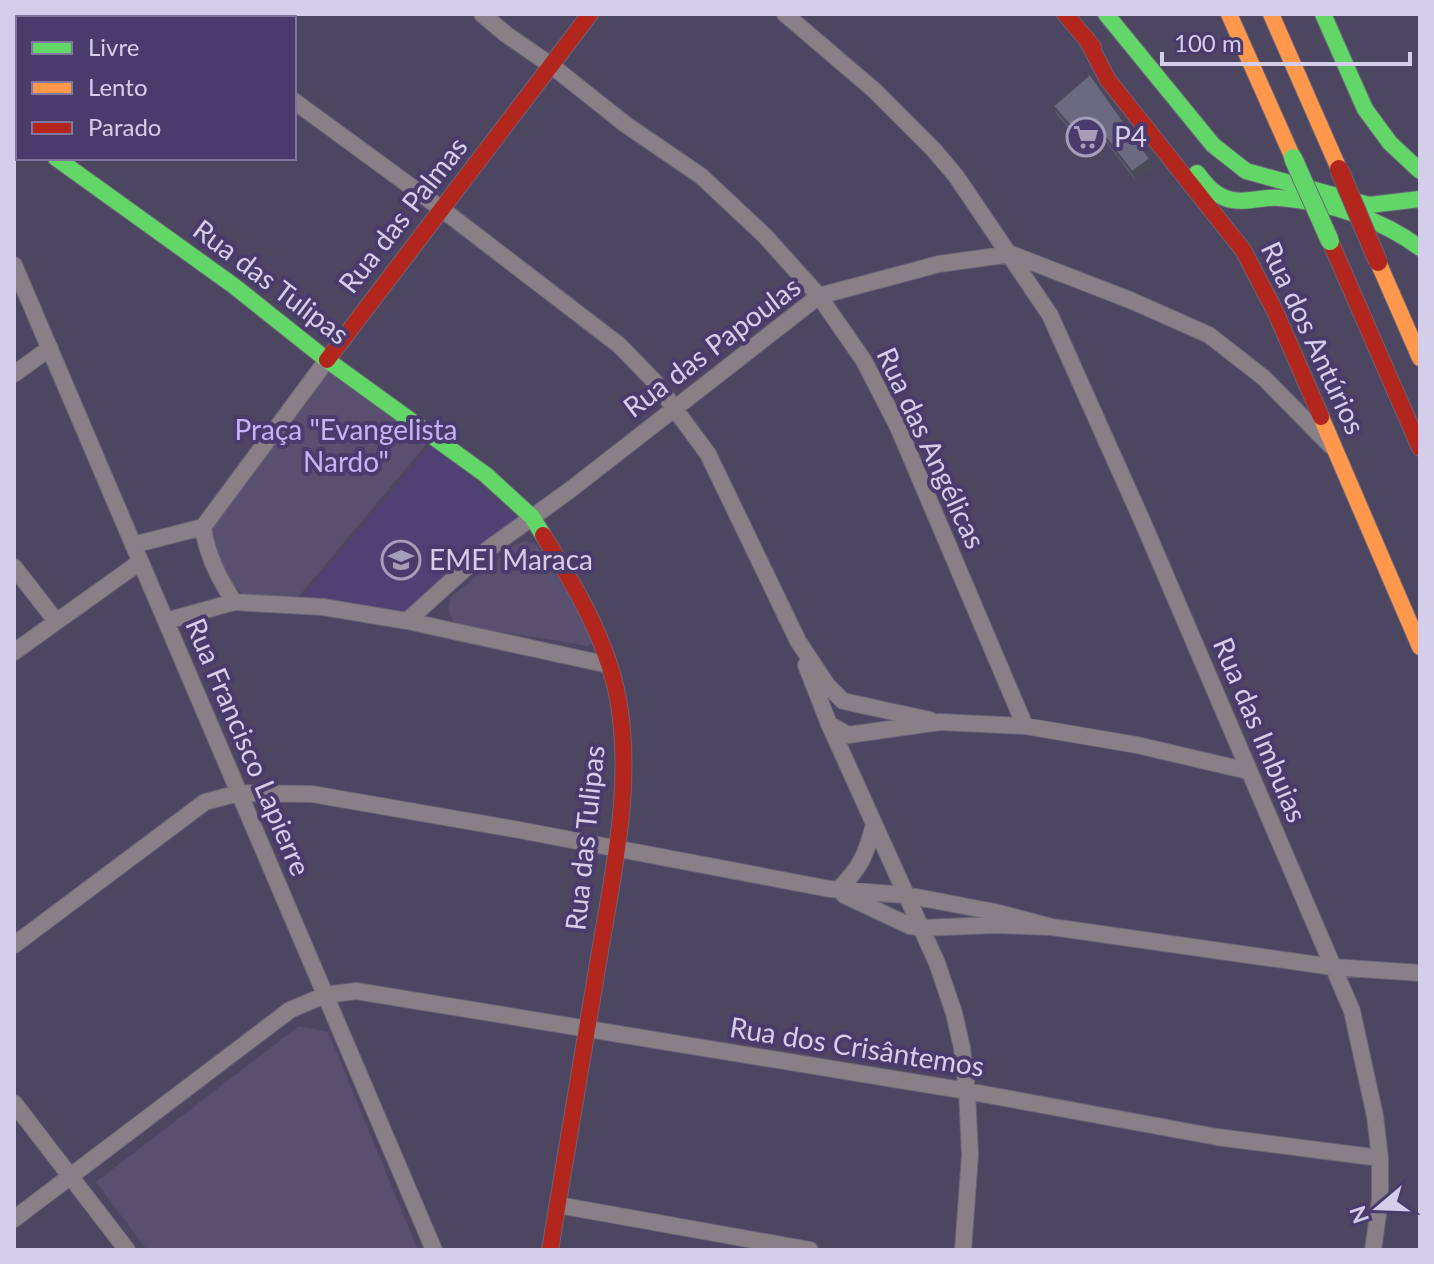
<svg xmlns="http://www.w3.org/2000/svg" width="1434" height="1264" viewBox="0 0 1434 1264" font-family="Lato,sans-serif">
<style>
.built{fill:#504175}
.green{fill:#595070}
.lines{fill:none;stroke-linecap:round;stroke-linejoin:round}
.street-casing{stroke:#696479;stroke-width:18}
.fast-casing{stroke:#696479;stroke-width:18}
.slow-casing{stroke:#696479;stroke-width:18}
.jam-casing{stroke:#696479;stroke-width:18}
.street{stroke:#898087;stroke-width:16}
.fast{stroke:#63d668;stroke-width:16}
.slow{stroke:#ff974d;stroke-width:16}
.jam{stroke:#b3261e;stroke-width:16}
.fast-bridge-casing{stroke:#696479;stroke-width:20;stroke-linecap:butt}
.jam-bridge-casing{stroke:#696479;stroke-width:20;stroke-linecap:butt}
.fast-bridge{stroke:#63d668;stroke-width:18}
.jam-bridge{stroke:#b3261e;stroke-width:18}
.wall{fill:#5c5b6e}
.shaded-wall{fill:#4b4a5a}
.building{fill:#6b6a80;stroke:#4b4a5a;stroke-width:2}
.labels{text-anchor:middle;stroke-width:8;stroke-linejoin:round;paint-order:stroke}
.poi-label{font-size:28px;fill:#d5ceeb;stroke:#493b6b;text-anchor:start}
.street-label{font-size:28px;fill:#d5ceeb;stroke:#493b6b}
.park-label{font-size:28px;fill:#c5b3f6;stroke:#493b6b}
</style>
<rect width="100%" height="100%" fill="#4d4660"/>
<path class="built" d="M432,444L518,519L405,613L299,601Z"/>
<path class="green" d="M327,360L429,441L294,602L244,595L232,584L203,527L238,494L280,435Z
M526,541L537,545L594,636V641L588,646L458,625C449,617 447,610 451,597L514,546Z
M299,1026L328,1032L418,1250H147L96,1182Z"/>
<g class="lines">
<defs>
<path id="street" d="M83,14L85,18
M171,14L177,18
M482,14L507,35L552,66L625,124L701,176L765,236L819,296L864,361L898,427L1025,726
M785,14L874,90L934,150L956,176L1050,315L1144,525L1352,1011L1375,1116L1380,1158V1200L1373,1250
M294,101L443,210L619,345L655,382L708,454L798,641L827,685L843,701
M14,265L434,1250
M14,374L50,348
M203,527C207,556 219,578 234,602
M133,545L203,527L327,360
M14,567L56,621
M166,621L234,602L323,607L407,621L609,665
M407,621L480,555L570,490L819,296L939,264L1011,254L1130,300L1209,335L1264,378L1331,446
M14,652L140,562
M806,665L829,724L937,963L954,1013L962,1048L967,1091L970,1155L963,1250
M843,701L930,720
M829,724L848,735L940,722L1025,726L1137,745L1248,771
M838,890C861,867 866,855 874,824
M844,895L910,926L921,928L994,925L1052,927L1333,967L1420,973
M14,945L205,802L239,793L312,794L514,829L830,889L906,895L995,912L1052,927
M14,1103L127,1250
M558,1205L810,1250
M14,1219L290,1010L325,995L356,991L967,1091L1217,1137L1380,1158"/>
<path id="fast" d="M1106,14L1213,145L1246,171L1369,205L1420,199
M1323,14L1365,109L1390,143L1420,171
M97,18L103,14
M14,84L18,81
M56,158L234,286L327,360L486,475L532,517L543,535
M1197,173C1205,183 1212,193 1225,198C1243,205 1262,196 1280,198C1328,202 1382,219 1420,248"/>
<path id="slow" d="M1229,14L1293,158
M1271,14L1339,169
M14,124L18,128
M1378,262L1420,358
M1321,417L1420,647"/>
<path id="jam" d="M1065,14L1093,47
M1086,38L1108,80L1243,250L1275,311L1321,417
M1330,241L1420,448
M327,360L590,14
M543,535C575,586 607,640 618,699C634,786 612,878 598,963C582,1059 566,1154 550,1250"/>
</defs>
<use href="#street" class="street-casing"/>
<use href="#fast" class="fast-casing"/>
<use href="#slow" class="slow-casing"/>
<use href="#jam" class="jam-casing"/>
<use href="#street" class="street"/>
<use href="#fast" class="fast"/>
<use href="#slow" class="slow"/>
<use href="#jam" class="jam"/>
<defs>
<path id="fast-bridge" d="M1293,158L1330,241"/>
<path id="jam-bridge" d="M1339,169L1378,262"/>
</defs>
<use href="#fast-bridge" class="fast-bridge-casing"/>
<use href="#jam-bridge" class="jam-bridge-casing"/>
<use href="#fast-bridge" class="fast-bridge"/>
<use href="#jam-bridge" class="jam-bridge"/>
</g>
<path class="wall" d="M1090,74L1153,168L1135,180L1102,137L1087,150L1056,114L1053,106Z"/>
<path class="shaded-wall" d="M1099,129L1102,137L1087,150L1084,142Z
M1150,159L1153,168L1135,180L1132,172Z"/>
<path class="building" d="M1090,74L1150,159L1132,172L1099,129L1084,142L1053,106Z"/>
<defs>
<symbol id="supermarket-ring" viewBox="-11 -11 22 22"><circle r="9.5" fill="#493b6b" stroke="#a59eba" stroke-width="1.5"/><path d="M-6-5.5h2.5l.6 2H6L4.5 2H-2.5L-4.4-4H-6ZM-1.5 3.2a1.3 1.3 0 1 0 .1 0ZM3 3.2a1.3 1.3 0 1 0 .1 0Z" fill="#a59eba"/></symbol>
<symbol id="school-ring" viewBox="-11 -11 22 22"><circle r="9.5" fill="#493b6b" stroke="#a59eba" stroke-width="1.5"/><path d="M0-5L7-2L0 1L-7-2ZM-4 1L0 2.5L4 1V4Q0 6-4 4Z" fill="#a59eba"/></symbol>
</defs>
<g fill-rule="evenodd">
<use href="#supermarket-ring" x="1064" y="115" width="44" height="44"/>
<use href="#school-ring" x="379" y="538" width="44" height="44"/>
</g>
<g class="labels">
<g class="poi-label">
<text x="1114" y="147">P4</text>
<text x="429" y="570">EMEI Maraca</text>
</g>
<g class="street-label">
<text transform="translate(403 215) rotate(-52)" y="10">Rua das Palmas</text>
<text transform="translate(271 282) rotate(37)" y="10">Rua das Tulipas</text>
<text transform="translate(1313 338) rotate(65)" y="10">Rua dos Antúrios</text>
<text transform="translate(712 347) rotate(-37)" y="10">Rua das Papoulas</text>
<text transform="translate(931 448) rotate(65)" y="10">Rua das Angélicas</text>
<text transform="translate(1260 730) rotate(67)" y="10">Rua das Imbuias</text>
<text transform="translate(248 747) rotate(67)" y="10">Rua Francisco Lapierre</text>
<text transform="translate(585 838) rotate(-84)" y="10">Rua das Tulipas</text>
<text transform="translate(857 1047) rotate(9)" y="10">Rua dos Crisântemos</text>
</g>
<g class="park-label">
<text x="346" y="440">Praça "Evangelista<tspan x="346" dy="32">Nardo"</tspan></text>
</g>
</g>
<rect width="1434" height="1264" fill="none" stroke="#d5ceeb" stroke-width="32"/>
<rect x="16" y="16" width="280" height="144" fill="#493b6b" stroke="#81769e" stroke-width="2"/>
<rect x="32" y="42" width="40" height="12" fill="#63d668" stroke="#81769e" stroke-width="2"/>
<text x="88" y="56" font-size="24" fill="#d5ceeb">Livre</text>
<rect x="32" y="82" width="40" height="12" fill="#ff974d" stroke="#81769e" stroke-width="2"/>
<text x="88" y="96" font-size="24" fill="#d5ceeb">Lento</text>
<rect x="32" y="122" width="40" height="12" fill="#b3261e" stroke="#81769e" stroke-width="2"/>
<text x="88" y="136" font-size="24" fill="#d5ceeb">Parado</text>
<g transform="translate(1378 1208) rotate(251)" stroke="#493b6b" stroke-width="6" paint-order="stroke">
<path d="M0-6L14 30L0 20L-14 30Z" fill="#d5ceeb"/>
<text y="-12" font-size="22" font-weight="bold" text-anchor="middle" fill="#d5ceeb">N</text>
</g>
<path d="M1162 52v12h248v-12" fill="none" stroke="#d5ceeb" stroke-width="4"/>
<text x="1174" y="52" font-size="24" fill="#d5ceeb" stroke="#493b6b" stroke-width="6" paint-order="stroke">100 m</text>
</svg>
